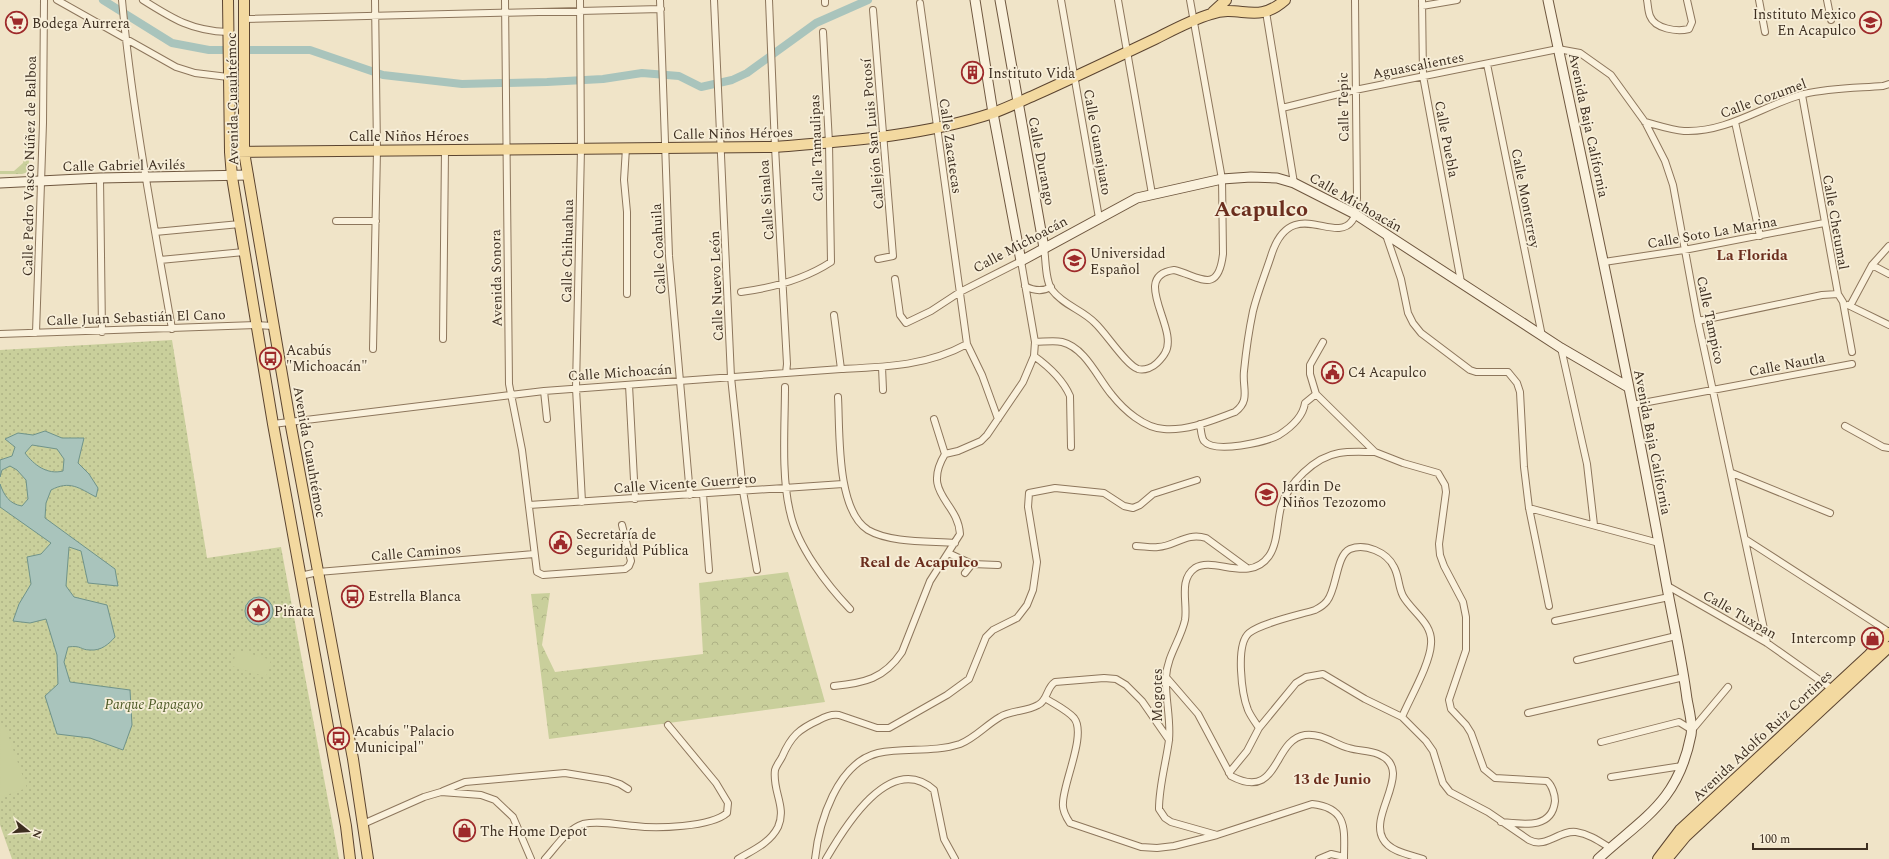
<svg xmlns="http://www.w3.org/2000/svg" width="1889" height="859" viewBox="0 0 1889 859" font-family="Spectral,serif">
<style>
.grass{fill:url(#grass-tufts)}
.forest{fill:url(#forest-crowns)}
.park{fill:url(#park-dots)}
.garden{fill:#c9cf9b}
.water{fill:#a9c4bc;stroke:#6f938a;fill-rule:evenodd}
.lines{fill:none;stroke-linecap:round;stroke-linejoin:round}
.canal{stroke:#a9c4bc;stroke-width:8}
.street-casing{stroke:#8d765c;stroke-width:8}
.secondary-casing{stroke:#6f573f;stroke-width:11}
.primary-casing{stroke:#5b4430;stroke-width:12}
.street{stroke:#faf1dc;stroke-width:6}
.secondary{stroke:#faf1dc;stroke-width:9}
.primary{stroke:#f3d9a0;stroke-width:10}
.labels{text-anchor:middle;stroke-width:3.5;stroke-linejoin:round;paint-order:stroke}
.poi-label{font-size:14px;fill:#3d2e20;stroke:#f7eed8;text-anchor:start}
.street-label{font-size:14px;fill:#3d2e20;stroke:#f7eed8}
.park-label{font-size:14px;font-style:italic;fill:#4d5a26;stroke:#f7eed8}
.neighbourhood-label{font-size:15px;font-weight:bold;fill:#6b2e1e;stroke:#f7eed8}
.town-label{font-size:22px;font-weight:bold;fill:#6b2e1e;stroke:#f7eed8}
</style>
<defs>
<pattern id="grass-tufts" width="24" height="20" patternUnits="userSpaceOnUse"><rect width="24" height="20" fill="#c9cf9b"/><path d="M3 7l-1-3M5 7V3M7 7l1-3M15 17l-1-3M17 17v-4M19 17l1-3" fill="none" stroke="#aeb285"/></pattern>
<pattern id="forest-crowns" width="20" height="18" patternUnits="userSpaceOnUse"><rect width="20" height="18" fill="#c9cf9b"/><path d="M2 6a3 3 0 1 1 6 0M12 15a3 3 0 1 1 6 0" fill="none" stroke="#aeb285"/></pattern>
<pattern id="park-dots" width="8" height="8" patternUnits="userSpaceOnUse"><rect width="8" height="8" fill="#c9cf9b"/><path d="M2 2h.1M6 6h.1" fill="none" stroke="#aeb285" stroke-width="1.8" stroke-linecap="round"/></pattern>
</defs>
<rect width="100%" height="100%" fill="#f0e4c8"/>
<path class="grass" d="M32,127L28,172L22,174H0V171H14L23,163L28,132Z"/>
<path class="forest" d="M788,572L825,702L549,739L531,594L550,593L542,645L555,672L703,654L699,583Z"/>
<path class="park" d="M172,340L207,558L281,547L339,859H12L0,825V350Z"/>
<path class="garden" d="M237,650L271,660L266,677L232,666Z
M5,727L27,788L1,797L0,728Z"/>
<path class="water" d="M45,431L62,438H84L78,463L89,474L98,488L96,497C79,488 70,480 51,490L46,503L45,518L115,569L118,586L88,583L81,551L69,547L66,586L74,597L107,605L115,637C109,644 101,651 90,650C80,650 82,645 68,647L64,662L70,682L130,690L132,725L123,750L90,738L57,734L45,696L58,684L57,655L46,619L30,623L13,621L19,604L31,584L27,557L41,554L51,543L0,507V484C4,495 9,504 22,506L28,499L26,480L17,470L10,466L2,470L0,477V460L12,456L15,447L5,439L18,433L33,435ZM32,445L57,449L64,459L63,471C47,475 34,465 25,453Z
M245 611a14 14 0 1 1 28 0a14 14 0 1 1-28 0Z"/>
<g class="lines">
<path class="canal" d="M103,0L172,43L209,50H310L383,75L462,84L547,82L603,79L642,73L679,76L701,87L732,80L747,73L816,23L868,0"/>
<defs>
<path id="street" d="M57,0L176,67L195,73L228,77
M122,0C132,110 153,219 172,329
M143,0C173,19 192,31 228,32
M505,0L509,384L522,450L537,572L543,575L625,569L629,566L631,561L622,525
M580,0L581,148L576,388L582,502
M660,0L669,256L690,495
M714,0L731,377L743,491L757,570
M769,0L775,147L787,364L786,373
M825,0V3
M1061,0L1099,218
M1118,0L1152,194
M1422,0L1423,76L1461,282
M1647,0C1648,5 1648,11 1650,16C1655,29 1677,32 1689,29L1692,22L1687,0
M1759,0L1765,32
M1827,0L1831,20
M920,3L967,344L982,375L998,419
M1422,6L1457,0
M873,10L893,256L878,259
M1266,12L1294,183
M244,19L661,9
M1487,64L1542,336
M1802,95L1838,294L1843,302L1852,352
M1282,108L1355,90L1558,49L1580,53L1611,75L1645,122L1665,161L1673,185L1698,321L1767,643
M1645,122C1657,125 1671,130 1684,131C1727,133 1764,105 1804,94C1829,88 1857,88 1883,86L1889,84
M1735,122L1760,236
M626,148L624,180L627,212V294
M100,178L102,332
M336,221H376
M155,232L240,224
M1386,235L1401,279L1408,313L1413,323L1421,333L1470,370L1476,372H1508L1517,383L1520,392L1524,467L1529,508L1549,606
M1044,248C1046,260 1045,280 1052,290C1063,305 1083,310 1095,323C1106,333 1126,365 1138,369C1145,371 1153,367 1157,363C1160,360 1163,357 1165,353C1180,329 1129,276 1174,270C1199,276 1218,296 1223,254L1222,179L1190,0
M160,260L244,252
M1604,262L1684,250L1824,223
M1872,265L1889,274
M1025,286C1034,291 1042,292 1051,287
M741,292C771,288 805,279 831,262L829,143L823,32
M1848,305L1889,325
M1850,306L1872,265L1889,246
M834,315L841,369
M1698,321L1822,295L1838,294
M36,333L43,123L44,0
M0,334L256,325L273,326
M443,339L445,150
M1035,342C1043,342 1054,340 1062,342C1086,348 1098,379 1112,395C1124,410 1144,428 1164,429C1188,431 1213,420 1235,412C1251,400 1242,388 1244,371C1246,351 1249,330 1253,311C1258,291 1266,272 1272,253C1292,195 1335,245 1352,221C1357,215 1356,206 1357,198L1355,0
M1323,342L1310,365V374L1316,394L1375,452L1403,463L1438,473L1445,485L1446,492L1439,544L1440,555L1444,566L1463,602L1466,617V650L1449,700L1451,709L1466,725L1471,733L1484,769L1495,778L1547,781C1552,785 1555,795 1555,801C1552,830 1522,824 1501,822
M1561,348L1587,464L1594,525
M373,349L377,150L375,0
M1034,356C1048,366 1063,380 1070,396L1071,447
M882,367L883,390
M629,385L635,499
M785,387C785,424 781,476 790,512C797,546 827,585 850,609
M544,391L547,419
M838,397C840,431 836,510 868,530C890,543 930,541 955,543
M1632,405L1852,364
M934,419L945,454
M273,424L544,391L841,369C885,367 927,366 967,344
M1200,424C1201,429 1201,437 1204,441C1215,454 1266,442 1279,435C1290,428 1303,417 1305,403L1316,394
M1845,426L1883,447L1889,448
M1732,473L1830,513
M703,494L709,570
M529,505L843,484
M1529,508L1659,543
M1745,539L1889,632
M1136,546C1143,546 1151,548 1158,547C1176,546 1186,532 1206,538L1247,568
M948,553L972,564L998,565
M965,573L972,564
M300,576L318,572L534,554
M1666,585L1767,643L1835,691
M1555,621L1669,597
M1577,660L1676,636
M1166,677L1198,714L1231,776C1280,802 1272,740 1305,735C1322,733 1334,744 1349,748C1358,751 1369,750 1378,754C1416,769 1368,814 1383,839C1390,852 1411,855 1423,859
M834,686C864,683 884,679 902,652L930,581L960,534C958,501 921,494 945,454L958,451L981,441L987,435L1023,382L1034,356L1035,342L1021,261L960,292L931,311L906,323L900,315L895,279
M1045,698C1054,704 1067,710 1074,718C1087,734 1063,783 1063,803C1062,810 1066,817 1070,823L1141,847L1157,848L1174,846L1217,835L1312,804C1349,808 1344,831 1344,859
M1528,713L1684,677
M1259,728C1256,723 1251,717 1248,710C1242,695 1235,645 1249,633C1261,623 1299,615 1315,610C1319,608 1324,605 1327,601C1337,589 1336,555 1350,549C1365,543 1387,552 1394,567C1399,576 1398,586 1403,596C1412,612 1433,623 1431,644C1430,664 1410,698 1402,717
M1601,742L1679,722L1692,730L1728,687
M1229,773L1247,751L1259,728L1296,683L1306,677L1323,674L1365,699L1402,717L1426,741L1433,751L1443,783L1450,792L1488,812L1529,840C1546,849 1559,830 1576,832C1589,834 1599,841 1610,848
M1611,777L1682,766
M443,791L465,782L565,773L608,780L620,784L628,789
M363,824L424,797L441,792L481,795L495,800L513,817L531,859
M1217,835L1171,822L1165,818L1159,809C1159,786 1166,763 1169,740C1171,719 1165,698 1166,677C1167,656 1181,639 1185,620C1188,603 1178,580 1195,568C1214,556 1249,584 1269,556C1278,543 1277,522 1281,507C1288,483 1315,457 1339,453C1350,451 1363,452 1375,452
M545,859C556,847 567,829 583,824C599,820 619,825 635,826C656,829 711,827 727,813L728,803L716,783L668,725
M738,859C753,850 770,843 778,827C787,807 772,791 775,770C776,766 780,761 782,757C791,736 799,729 819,720C826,716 832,714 839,715L877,728H889L947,695L969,679L986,637L993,630L1017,618L1027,605L1033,590L1037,562L1028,507L1029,493L1055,488L1104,493L1124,506L1133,508L1140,505L1153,494L1197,480
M815,859C819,822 837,763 878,753C905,747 933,753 960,744C975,738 986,725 1000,717C1011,710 1026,712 1038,705C1048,700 1046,688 1055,682L1104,678L1116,679L1126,685L1142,701L1169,740
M826,859C844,828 890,751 934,790L944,839L955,859
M1319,859L1331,854L1344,857"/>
<path id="secondary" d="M975,0L993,113L1021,261L1137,198L1222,179L1251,177L1277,178L1294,183L1355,214L1561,348L1628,387
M1000,0L1044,248
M1548,0C1589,194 1631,387 1666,582C1673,621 1682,660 1687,699C1689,710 1693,724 1691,735C1678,802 1644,817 1598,859
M0,183L100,178L248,175"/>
<path id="primary" d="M228,0L230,152L232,177L273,424L346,826L350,859
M244,0V152L290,421L353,759L368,859
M1213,12L1226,0
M230,152L775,147C848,141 923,136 993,113C1007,108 1021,101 1035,95C1075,77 1115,58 1155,39C1173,30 1191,20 1211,14C1240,4 1257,25 1285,0
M1658,859L1680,830L1868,656L1889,633
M1667,859L1686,836L1889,647"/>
</defs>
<use href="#street" class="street-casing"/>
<use href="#secondary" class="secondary-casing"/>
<use href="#primary" class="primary-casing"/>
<use href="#street" class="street"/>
<use href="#secondary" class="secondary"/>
<use href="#primary" class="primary"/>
</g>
<defs>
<symbol id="school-ring" viewBox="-11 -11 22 22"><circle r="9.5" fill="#f7eed8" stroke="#9e2a2b" stroke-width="1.5"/><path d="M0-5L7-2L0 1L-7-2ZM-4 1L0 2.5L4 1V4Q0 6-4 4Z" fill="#9e2a2b"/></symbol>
<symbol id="supermarket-ring" viewBox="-11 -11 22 22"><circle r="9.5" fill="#f7eed8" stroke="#9e2a2b" stroke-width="1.5"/><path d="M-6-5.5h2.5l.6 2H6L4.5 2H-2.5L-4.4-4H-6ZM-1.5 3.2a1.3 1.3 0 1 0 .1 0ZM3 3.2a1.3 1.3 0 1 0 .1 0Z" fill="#9e2a2b"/></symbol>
<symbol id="building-ring" viewBox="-11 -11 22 22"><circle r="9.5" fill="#f7eed8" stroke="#9e2a2b" stroke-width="1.5"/><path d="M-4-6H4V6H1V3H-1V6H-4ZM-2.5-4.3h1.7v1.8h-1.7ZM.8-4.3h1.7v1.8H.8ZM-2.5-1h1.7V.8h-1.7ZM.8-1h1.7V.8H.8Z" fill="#9e2a2b"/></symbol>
<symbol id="university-ring" viewBox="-11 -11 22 22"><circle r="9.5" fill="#f7eed8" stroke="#9e2a2b" stroke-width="1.5"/><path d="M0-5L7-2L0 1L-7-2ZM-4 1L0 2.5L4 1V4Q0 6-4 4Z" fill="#9e2a2b"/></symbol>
<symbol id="bus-ring" viewBox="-11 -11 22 22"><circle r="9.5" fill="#f7eed8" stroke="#9e2a2b" stroke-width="1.5"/><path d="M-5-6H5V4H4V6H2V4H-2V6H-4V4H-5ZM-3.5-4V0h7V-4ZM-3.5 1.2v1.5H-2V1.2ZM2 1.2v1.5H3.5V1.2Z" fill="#9e2a2b"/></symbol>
<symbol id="civic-ring" viewBox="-11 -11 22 22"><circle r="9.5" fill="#f7eed8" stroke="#9e2a2b" stroke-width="1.5"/><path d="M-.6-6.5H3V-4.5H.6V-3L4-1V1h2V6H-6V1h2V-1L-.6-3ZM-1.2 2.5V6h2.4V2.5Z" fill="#9e2a2b"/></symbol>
<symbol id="sight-ring" viewBox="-11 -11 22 22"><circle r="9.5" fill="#f7eed8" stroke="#9e2a2b" stroke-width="1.5"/><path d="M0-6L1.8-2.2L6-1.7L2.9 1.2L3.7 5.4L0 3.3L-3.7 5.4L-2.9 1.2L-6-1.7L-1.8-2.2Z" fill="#9e2a2b"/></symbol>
<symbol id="shop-ring" viewBox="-11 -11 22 22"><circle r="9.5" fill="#f7eed8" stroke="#9e2a2b" stroke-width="1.5"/><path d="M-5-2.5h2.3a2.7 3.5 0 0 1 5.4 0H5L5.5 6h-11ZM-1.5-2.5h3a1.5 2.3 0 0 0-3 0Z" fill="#9e2a2b"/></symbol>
</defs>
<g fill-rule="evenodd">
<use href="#school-ring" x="1858" y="10" width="25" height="25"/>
<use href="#supermarket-ring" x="4" y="10" width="25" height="25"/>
<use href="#building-ring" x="960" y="60" width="25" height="25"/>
<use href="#university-ring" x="1062" y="248" width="25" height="25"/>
<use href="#bus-ring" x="258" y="346" width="25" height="25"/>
<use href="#civic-ring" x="1320" y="360" width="25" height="25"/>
<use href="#school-ring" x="1254" y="482" width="25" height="25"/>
<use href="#civic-ring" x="548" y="530" width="25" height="25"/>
<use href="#bus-ring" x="340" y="584" width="25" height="25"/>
<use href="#sight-ring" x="246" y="598" width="25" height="25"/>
<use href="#shop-ring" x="1860" y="626" width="25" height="25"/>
<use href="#bus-ring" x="326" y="726" width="25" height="25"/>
<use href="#shop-ring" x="452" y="818" width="25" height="25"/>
</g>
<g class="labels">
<g class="poi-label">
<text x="1856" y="19" text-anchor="end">Instituto Mexico<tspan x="1856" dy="16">En Acapulco</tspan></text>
<text x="32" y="28">Bodega Aurrera</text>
<text x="988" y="78">Instituto Vida</text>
<text x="1090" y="258">Universidad<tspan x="1090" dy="16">Español</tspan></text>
<text x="286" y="355">Acabús<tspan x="286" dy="16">"Michoacán"</tspan></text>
<text x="1348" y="377">C4 Acapulco</text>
<text x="1282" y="491">Jardin De<tspan x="1282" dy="16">Niños Tezozomo</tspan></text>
<text x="576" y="539">Secretaría de<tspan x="576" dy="16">Seguridad Pública</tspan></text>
<text x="368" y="601">Estrella Blanca</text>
<text x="274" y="616">Piñata</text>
<text x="1856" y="643" text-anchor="end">Intercomp</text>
<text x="354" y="736">Acabús "Palacio<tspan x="354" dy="16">Municipal"</tspan></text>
<text x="480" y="836">The Home Depot</text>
</g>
<g class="street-label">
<text transform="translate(1418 65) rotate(-11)" y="5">Aguascalientes</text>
<text transform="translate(1763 98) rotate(-20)" y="5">Calle Cozumel</text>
<text transform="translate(232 99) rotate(-91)" y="5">Avenida Cuauhtémoc</text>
<text transform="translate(1343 107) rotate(-91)" y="5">Calle Tepic</text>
<text transform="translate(1589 125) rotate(78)" y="5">Avenida Baja California</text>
<text transform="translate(733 133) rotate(-1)" y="5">Calle Niños Héroes</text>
<text transform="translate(872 134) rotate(-95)" y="5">Callejón San Luis Potosí</text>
<text x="409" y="141">Calle Niños Héroes</text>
<text transform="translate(1447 139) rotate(79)" y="5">Calle Puebla</text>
<text transform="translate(1098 142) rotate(80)" y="5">Calle Guanajuato</text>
<text transform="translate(951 146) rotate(82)" y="5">Calle Zacatecas</text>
<text transform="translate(816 148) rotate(-92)" y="5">Calle Tamaulipas</text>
<text transform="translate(1042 161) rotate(79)" y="5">Calle Durango</text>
<text transform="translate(124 165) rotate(-1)" y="5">Calle Gabriel Avilés</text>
<text transform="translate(29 166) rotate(-89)" y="5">Calle Pedro Vasco Núñez de Balboa</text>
<text transform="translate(1526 198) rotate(79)" y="5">Calle Monterrey</text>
<text transform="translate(766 200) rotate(-94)" y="5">Calle Sinaloa</text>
<text transform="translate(1356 202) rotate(30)" y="5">Calle Michoacán</text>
<text transform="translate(1836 222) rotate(80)" y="5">Calle Chetumal</text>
<text transform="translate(1712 232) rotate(-10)" y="5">Calle Soto La Marina</text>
<text transform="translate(1020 244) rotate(-28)" y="5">Calle Michoacán</text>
<text transform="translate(658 249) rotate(-93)" y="5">Calle Coahuila</text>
<text transform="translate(567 251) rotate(-89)" y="5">Calle Chihuahua</text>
<text transform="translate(496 278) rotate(-91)" y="5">Avenida Sonora</text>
<text transform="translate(716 286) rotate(-92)" y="5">Calle Nuevo León</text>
<text transform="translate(136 317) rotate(-2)" y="5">Calle Juan Sebastián El Cano</text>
<text transform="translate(1711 320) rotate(78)" y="5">Calle Tampico</text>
<text transform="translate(1787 364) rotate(-11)" y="5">Calle Nautla</text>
<text transform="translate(620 372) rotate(-4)" y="5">Calle Michoacán</text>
<text transform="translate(1653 442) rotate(79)" y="5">Avenida Baja California</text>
<text transform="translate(310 452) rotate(80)" y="5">Avenida Cuauhtémoc</text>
<text transform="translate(685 483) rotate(-4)" y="5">Calle Vicente Guerrero</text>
<text transform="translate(416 552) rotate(-5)" y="5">Calle Caminos</text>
<text transform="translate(1740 614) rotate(30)" y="5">Calle Tuxpan</text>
<text transform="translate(1157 695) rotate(-90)" y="5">Mogotes</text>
<text transform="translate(1762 735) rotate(-43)" y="5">Avenida Adolfo Ruiz Cortines</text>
</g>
<g class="park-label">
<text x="154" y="709">Parque Papagayo</text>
</g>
<g class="neighbourhood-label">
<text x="1752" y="260">La Florida</text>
<text x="919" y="567">Real de Acapulco</text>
<text x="1332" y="784">13 de Junio</text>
</g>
<g class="town-label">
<text x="1261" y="216">Acapulco</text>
</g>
</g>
<g transform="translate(28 831) rotate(107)" stroke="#f7eed8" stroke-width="3" paint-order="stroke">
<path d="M0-3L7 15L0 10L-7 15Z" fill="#3d2e20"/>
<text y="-6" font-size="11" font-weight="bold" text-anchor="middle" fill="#3d2e20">N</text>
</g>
<path d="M1753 843v6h114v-6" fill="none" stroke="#3d2e20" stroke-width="2"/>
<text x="1759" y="843" font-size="12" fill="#3d2e20" stroke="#f7eed8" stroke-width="3" paint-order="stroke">100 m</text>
</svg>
